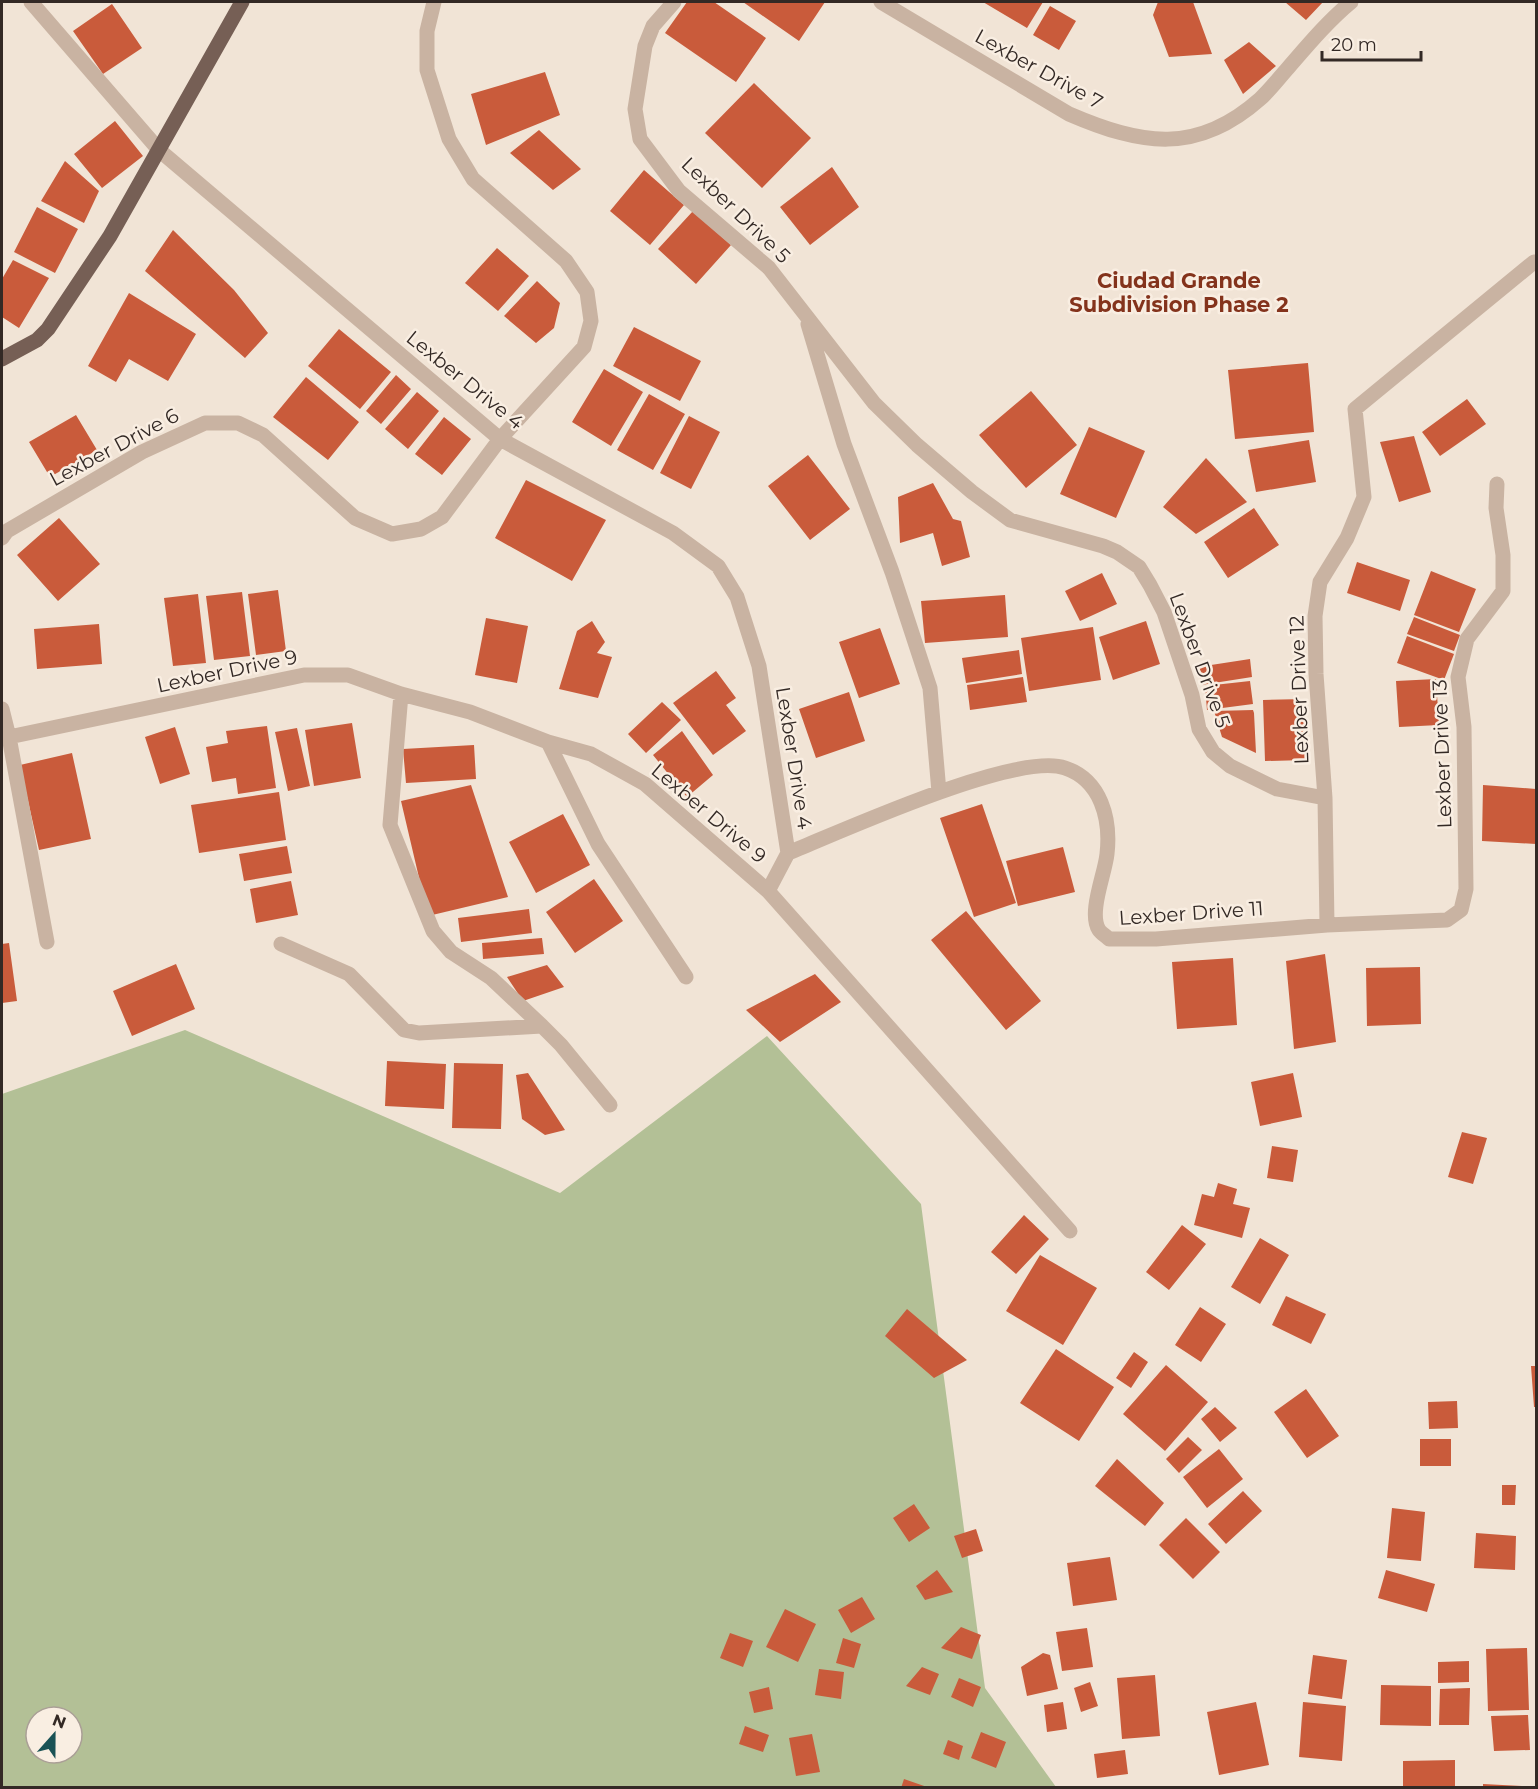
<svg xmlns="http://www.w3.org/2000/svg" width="1538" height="1789" viewBox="0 0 1538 1789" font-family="Montserrat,sans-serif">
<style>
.green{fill:#b3c096;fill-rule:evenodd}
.building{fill:#c95b3b}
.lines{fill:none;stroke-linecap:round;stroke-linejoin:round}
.minor{stroke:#c9b3a2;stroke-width:15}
.major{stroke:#765f55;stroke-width:15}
.labels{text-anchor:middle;stroke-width:5;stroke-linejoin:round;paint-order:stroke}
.street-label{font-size:20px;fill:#332925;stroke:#f9eee2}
.neighbourhood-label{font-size:21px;font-weight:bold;fill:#84331c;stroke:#f9eee2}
</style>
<rect width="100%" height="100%" fill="#f1e4d6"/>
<path class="green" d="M185,1030L560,1193L767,1036L921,1204L985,1688L1056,1787H2V1094ZM36,1717H72V1753H36Z"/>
<path class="building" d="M687,2H714L766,38L736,82L665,33Z
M743,2H825L799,41Z
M983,2H1043L1027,28Z
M1158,2H1193L1212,54L1169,57L1153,15Z
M1285,2H1323L1306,20Z
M112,4L142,48L103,74L73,31Z
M1050,6L1076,21L1059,50L1033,35Z
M1249,42L1276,66L1243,94L1224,60Z
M545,72L560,115L486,145L471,94Z
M754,83L811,138L762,188L705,133Z
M115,121L143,156L102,188L74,154Z
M539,130L581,169L553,190L510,153Z
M65,161L99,191L84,223L41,201Z
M832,167L859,207L810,245L780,207Z
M644,170L684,205L650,245L610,211Z
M37,207L78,229L55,273L14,252Z
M693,211L731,245L696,284L658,249Z
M173,230L234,290L268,333L245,358L145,271Z
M497,248L529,276L498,311L465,283Z
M13,260L49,278L19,328L2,317V279Z
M537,281L560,303L554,328L536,343L504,316Z
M129,293L196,334L168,381L129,359L116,382L88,366Z
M634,327L701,361L680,401L613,366Z
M339,329L391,372L360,409L308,366Z
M1308,363L1314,432L1235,439L1228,370Z
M604,369L643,392L611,446L572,422Z
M396,375L411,389L381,424L366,411Z
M306,377L359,422L328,460L273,417Z
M1031,391L1077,445L1026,488L979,435Z
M417,392L439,411L408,449L385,429Z
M649,394L685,414L653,470L617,450Z
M1467,399L1486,424L1440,456L1422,432Z
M76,415L97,450L50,477L29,442Z
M689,416L720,432L691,489L660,473Z
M444,417L471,439L442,475L415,454Z
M1089,427L1145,451L1116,518L1060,494Z
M1414,436L1431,492L1399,502L1380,442Z
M1309,440L1316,482L1256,492L1248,450Z
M808,455L850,509L810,540L768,486Z
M1206,458L1247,502L1196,534L1163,507Z
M526,480L606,520L572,581L495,538Z
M933,483L953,519L961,521L970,557L942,566L933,533L900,543L898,497Z
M1254,508L1279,545L1228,578L1204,542Z
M59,518L100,564L58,601L17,555Z
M1357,562L1410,580L1400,611L1347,593Z
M1431,571L1476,589L1459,632L1414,615Z
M1102,573L1117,604L1080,621L1065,591Z
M278,590L286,651L256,655L248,594Z
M242,592L250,656L214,660L206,596Z
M198,594L206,663L173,666L164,598Z
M1005,595L1008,637L925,643L921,601Z
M1414,617L1460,635L1454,651L1407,634Z
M486,618L528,626L517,683L475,675Z
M592,621L605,642L597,653L612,657L598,698L559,689L577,631Z
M1146,621L1160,664L1113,680L1099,637Z
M99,624L102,664L37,669L34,629Z
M1093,627L1101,680L1029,691L1021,638Z
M880,628L900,684L859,698L839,642Z
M1407,636L1454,654L1444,680L1397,663Z
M1019,650L1022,674L966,683L962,658Z
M1250,659L1252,677L1201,685L1198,667Z
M716,671L736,698L726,705L746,731L713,755L673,703Z
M1023,677L1027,702L970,710L967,685Z
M1436,679L1439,725L1399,727L1396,681Z
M1250,681L1253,704L1207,710L1205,686Z
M849,692L865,741L816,758L799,709Z
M1304,699L1305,760L1265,761L1263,700Z
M662,702L681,720L646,753L628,734Z
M1253,710L1254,713L1256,753L1222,737L1214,711Z
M352,723L361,778L314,786L305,730Z
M267,726L276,788L238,794L236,778L212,782L206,747L228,743L226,731Z
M175,727L190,774L160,784L145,737Z
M297,728L310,786L288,791L275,732Z
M682,731L713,775L687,797L653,755Z
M474,745L476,779L406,783L403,749Z
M72,753L91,839L39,850L20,765Z
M471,785L508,897L428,916L401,801Z
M1483,785L1536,789V844L1482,841Z
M279,792L286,840L199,853L191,805Z
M982,804L1016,903L974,917L940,818Z
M563,814L590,865L536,893L509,842Z
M287,846L292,873L244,881L239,854Z
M1063,847L1075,892L1018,906L1006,861Z
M594,879L623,921L575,953L546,912Z
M291,881L298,915L256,923L250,889Z
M529,909L532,933L461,942L458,918Z
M966,911L1041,1001L1006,1030L931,940Z
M542,938L544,954L483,959L482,943Z
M9,943L17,1001L2,1003V944Z
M1325,954L1336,1042L1294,1049L1286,961Z
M1233,958L1237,1025L1177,1029L1172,962Z
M176,964L195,1009L132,1036L113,991Z
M547,965L564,987L523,1001L507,977Z
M1420,967L1421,1024L1367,1026L1366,968Z
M815,974L841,1002L780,1042L746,1010Z
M387,1061L446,1064L444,1109L385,1106Z
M454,1063L503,1064L501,1129L452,1128Z
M528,1073L565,1130L545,1135L522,1119L516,1075Z
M1293,1073L1302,1117L1260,1126L1251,1082Z
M1462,1132L1487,1138L1473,1184L1448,1177Z
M1272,1146L1298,1150L1293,1182L1267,1178Z
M1218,1183L1237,1189L1233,1204L1250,1208L1242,1238L1194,1225L1202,1194L1214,1197Z
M1024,1215L1049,1239L1016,1274L991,1252Z
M1182,1225L1206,1244L1169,1290L1146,1272Z
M1260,1238L1289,1255L1260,1304L1231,1287Z
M1040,1255L1097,1288L1063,1345L1006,1311Z
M1286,1296L1326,1314L1311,1344L1272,1325Z
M1200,1307L1226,1324L1201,1362L1175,1345Z
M907,1309L967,1360L934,1378L885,1336Z
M1056,1349L1114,1387L1079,1441L1020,1403Z
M1134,1352L1148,1362L1131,1388L1116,1378Z
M1166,1365L1208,1402L1165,1451L1123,1414Z
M1531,1366H1536V1407H1534Z
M1306,1389L1339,1436L1307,1458L1274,1412Z
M1457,1401L1458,1428L1429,1429L1428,1402Z
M1215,1407L1237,1428L1220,1442L1201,1419Z
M1188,1437L1202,1450L1179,1473L1166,1459Z
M1420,1439H1451V1466H1420Z
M1219,1449L1243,1479L1207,1508L1183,1477Z
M1117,1459L1164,1503L1145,1526L1095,1486Z
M1502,1485H1516L1515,1505H1502Z
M1243,1491L1262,1511L1226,1544L1208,1524Z
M914,1504L930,1528L909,1542L893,1518Z
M1392,1508L1425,1512L1421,1561L1387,1558Z
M1186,1518L1220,1552L1193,1579L1159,1545Z
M976,1529L983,1551L962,1558L954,1536Z
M1476,1533L1516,1536L1515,1570L1474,1568Z
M1110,1557L1117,1600L1073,1606L1067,1563Z
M937,1570L953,1592L925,1600L916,1586Z
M1386,1570L1435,1584L1427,1612L1378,1598Z
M862,1597L875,1619L851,1633L838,1610Z
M785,1609L816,1624L798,1662L766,1647Z
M961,1627L981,1635L972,1659L941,1648Z
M1087,1628L1093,1667L1062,1671L1056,1632Z
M730,1633L753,1641L743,1667L720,1658Z
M843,1638L861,1644L854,1668L836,1663Z
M1527,1648L1529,1710L1488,1711L1486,1649Z
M1043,1653L1050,1655L1058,1689L1027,1696L1021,1667Z
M1313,1655L1347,1660L1342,1699L1308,1694Z
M1469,1661V1682L1438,1683V1662Z
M922,1667L939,1674L930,1695L906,1686Z
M819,1669L844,1672L841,1699L815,1695Z
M1155,1675L1160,1736L1122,1739L1117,1678Z
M959,1678L981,1687L973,1707L951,1697Z
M1090,1682L1098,1706L1081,1712L1074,1688Z
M1381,1685L1431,1686V1726L1380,1725Z
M769,1687L773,1709L754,1713L749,1692Z
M1470,1688L1469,1725H1439L1440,1689Z
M1063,1702L1067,1729L1047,1732L1044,1705Z
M1256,1702L1269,1765L1219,1775L1207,1712Z
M1303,1702L1346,1706L1342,1761L1299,1757Z
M1528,1715L1530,1750L1494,1751L1491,1716Z
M745,1726L769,1735L763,1752L739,1744Z
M981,1732L1006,1742L996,1768L971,1758Z
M812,1734L820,1772L796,1776L789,1738Z
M948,1740L963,1746L959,1760L943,1754Z
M1125,1750L1128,1774L1097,1778L1094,1754Z
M1455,1760V1788H1403V1761Z
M904,1779L927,1787V1788H901Z
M1483,1784L1522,1786V1788H1483Z"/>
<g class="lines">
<path class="minor" d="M31,2L159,150L500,439L673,533L718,566L737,597L759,666L788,853
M674,2L653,26L645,46L635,109L640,139L679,191L769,268L874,403L917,445L972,492L1010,520L1103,546L1117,552L1139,567L1150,585L1164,612L1192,695L1199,729L1213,752L1230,766L1277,789L1325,798
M881,2L1069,114C1141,145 1197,155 1260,99C1270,90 1279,78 1288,68C1308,45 1328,21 1351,2
M808,324L844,444L892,572L930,688L939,792
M2,538L7,531L142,452L205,423H238L263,435L355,518L392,534L421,529L442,517L500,439L584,347L591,321L587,292L566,261L473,179L449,139L427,70V31L434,2
M401,694L390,825L433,931L451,952L491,978L542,1026L561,1045L610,1105
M2,709L9,737L47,942
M9,737L304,675H348L401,694L470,712L548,742L591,754L645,784L768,891L1070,1231
M548,742L598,844L686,977
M768,891L788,853C840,832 1017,751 1065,768C1101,780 1111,819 1107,854C1105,874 1088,913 1099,930C1101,933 1106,936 1109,939H1156L1327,925L1447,920L1461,910L1466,889L1464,727L1458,677L1467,639L1503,591V555L1496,508L1497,484
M1327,925L1325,798L1316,674L1315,616L1320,582L1347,538L1364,497L1355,409L1534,262
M281,944L349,974L404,1030L419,1033L542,1026"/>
<path class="major" d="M2,359L37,340L48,329L110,236L242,2"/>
</g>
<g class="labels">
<g class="street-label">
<text transform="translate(1039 69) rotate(29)" y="7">Lexber Drive 7</text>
<text transform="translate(736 210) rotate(44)" y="7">Lexber Drive 5</text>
<text transform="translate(465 380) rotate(39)" y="7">Lexber Drive 4</text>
<text transform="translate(114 447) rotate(-28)" y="7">Lexber Drive 6</text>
<text transform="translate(1200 660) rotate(70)" y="7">Lexber Drive 5</text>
<text transform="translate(227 671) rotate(-12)" y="7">Lexber Drive 9</text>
<text transform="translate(1299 690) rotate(-92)" y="7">Lexber Drive 12</text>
<text transform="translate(1442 754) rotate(-92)" y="7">Lexber Drive 13</text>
<text transform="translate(794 758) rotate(81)" y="7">Lexber Drive 4</text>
<text transform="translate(709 813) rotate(40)" y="7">Lexber Drive 9</text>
<text transform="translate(1191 913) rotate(-4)" y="7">Lexber Drive 11</text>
</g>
<g class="neighbourhood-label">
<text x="1179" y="288">Ciudad Grande<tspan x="1179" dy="24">Subdivision Phase 2</tspan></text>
</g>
</g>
<rect width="1538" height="1789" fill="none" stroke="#332925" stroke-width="6"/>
<g transform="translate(54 1735) rotate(21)"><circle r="28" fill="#f9eee2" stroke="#aa9f96" stroke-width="1.5"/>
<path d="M0-4.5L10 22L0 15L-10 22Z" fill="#1a5255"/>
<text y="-9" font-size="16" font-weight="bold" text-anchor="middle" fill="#332925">N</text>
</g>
<path d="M1322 51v9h99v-9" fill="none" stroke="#332925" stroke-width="3"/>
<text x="1331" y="51" font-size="18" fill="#332925" stroke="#f9eee2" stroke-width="4.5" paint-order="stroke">20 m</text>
</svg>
